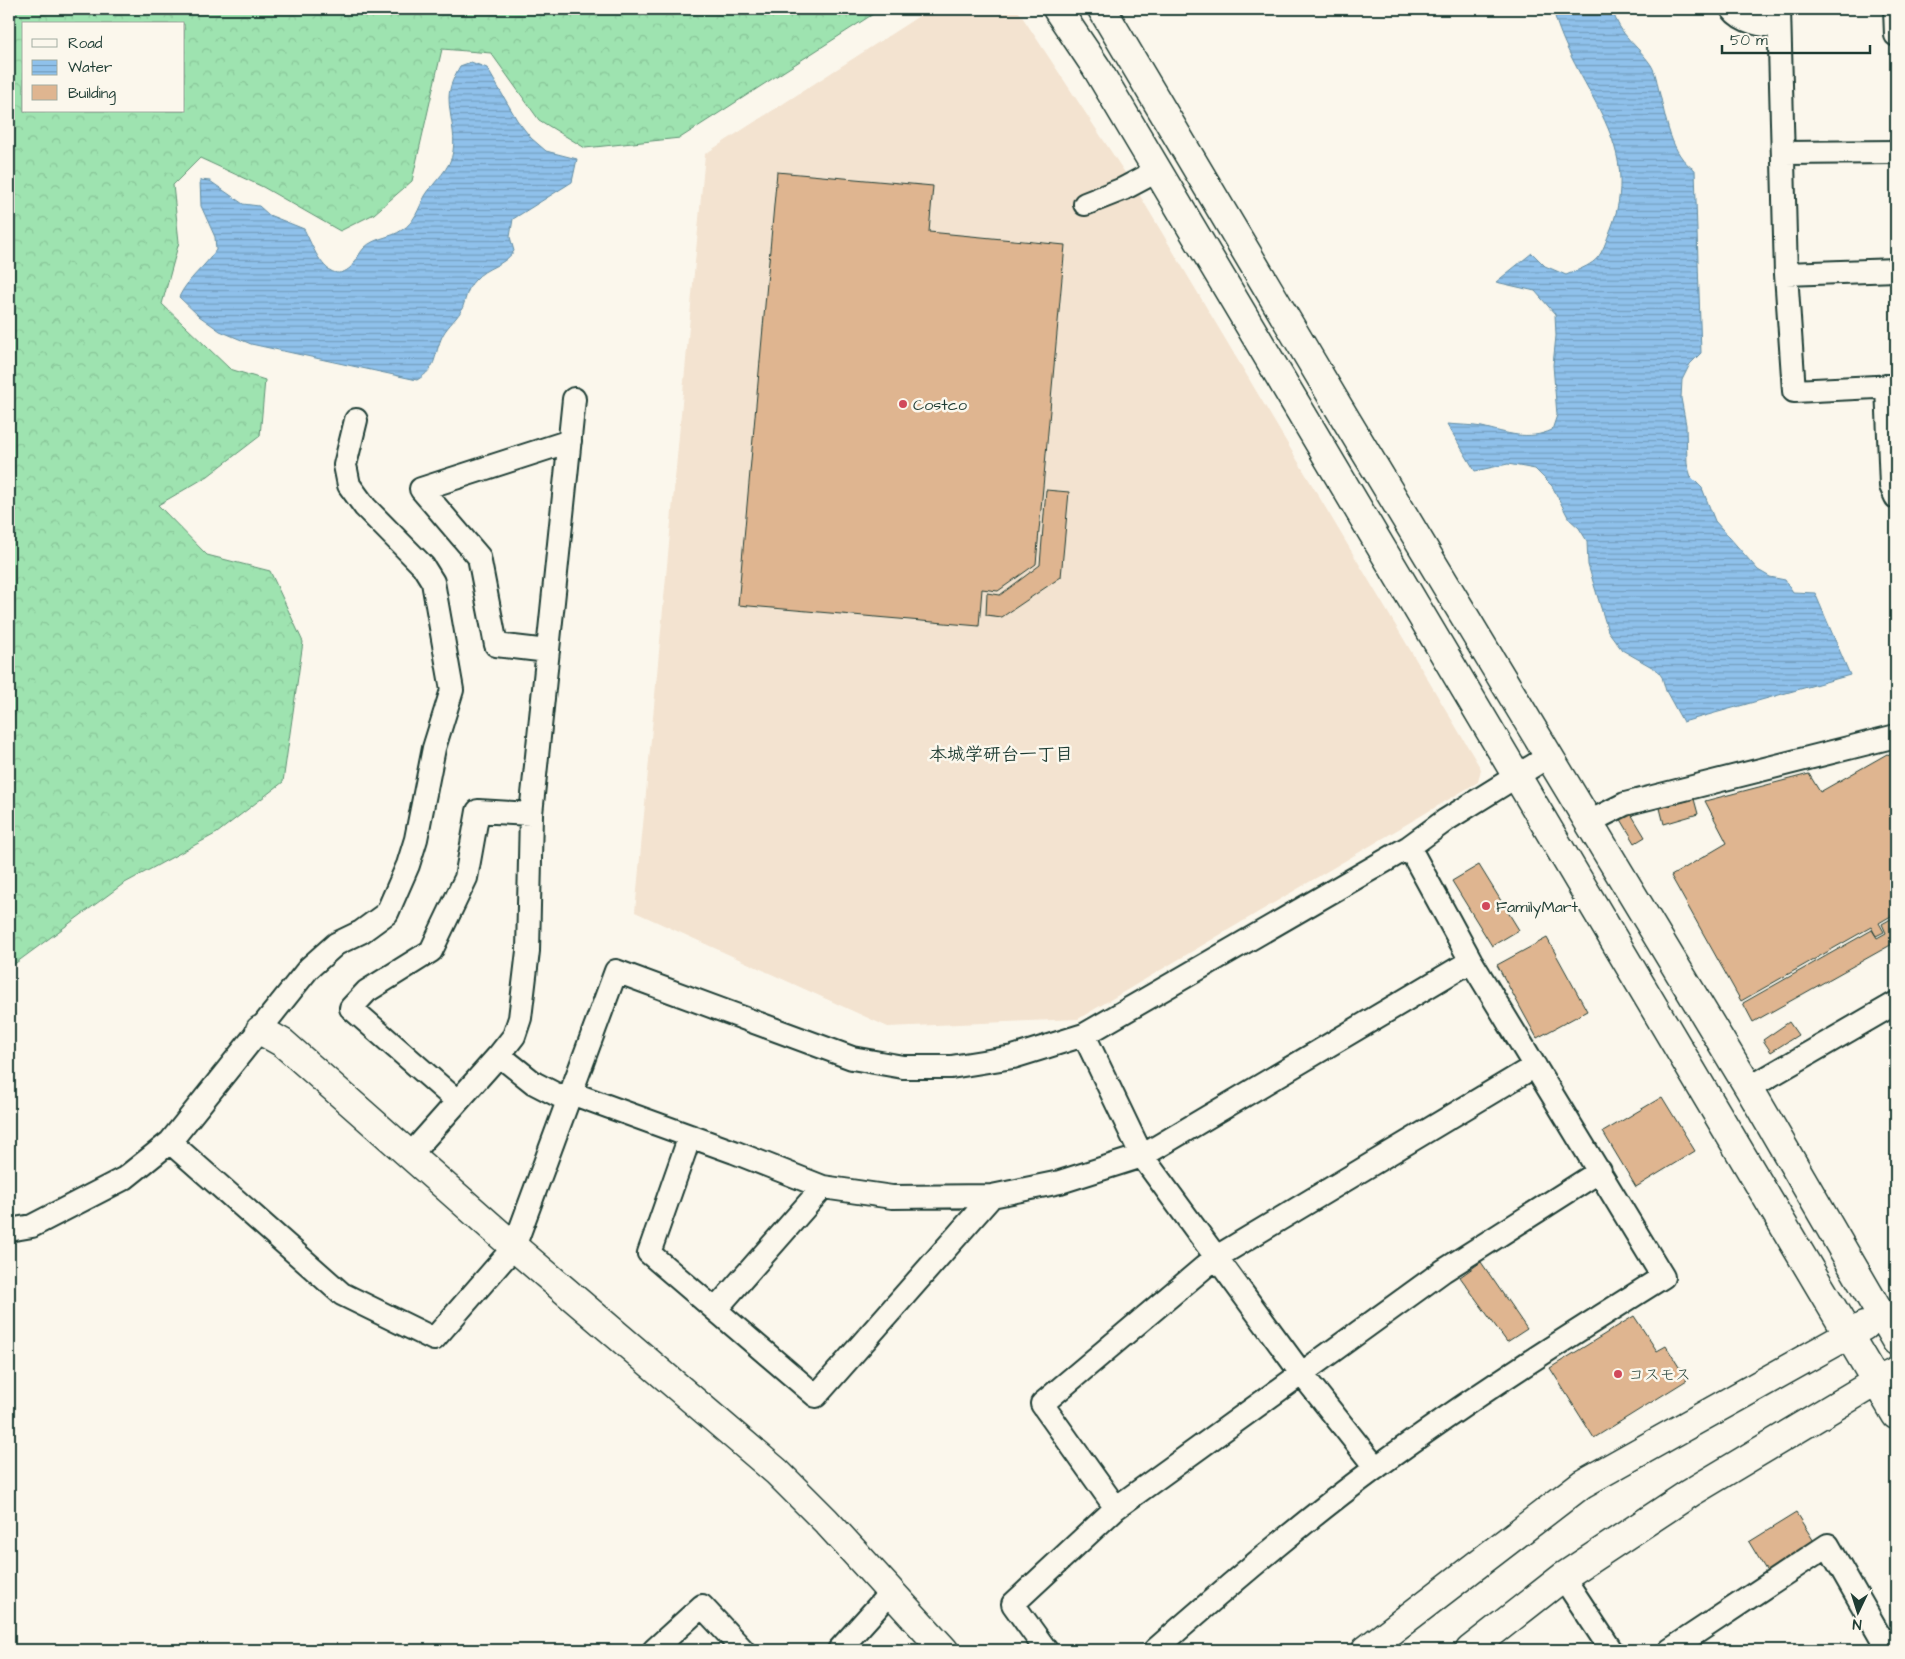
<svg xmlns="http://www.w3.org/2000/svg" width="1905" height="1659" viewBox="0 0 1905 1659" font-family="'Architects Daughter','Klee One',sans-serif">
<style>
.built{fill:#f3e3d0}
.forest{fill:url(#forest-crowns);stroke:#5e9072;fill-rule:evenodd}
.water{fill:url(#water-rules);stroke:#628ca2}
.building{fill:#dfb590;stroke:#1f3d34}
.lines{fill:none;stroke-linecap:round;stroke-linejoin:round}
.street-casing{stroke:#1f3d34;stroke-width:26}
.secondary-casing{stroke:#1f3d34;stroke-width:31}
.street{stroke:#fbf7ec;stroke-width:22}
.secondary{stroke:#fbf7ec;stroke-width:28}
.poi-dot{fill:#d1495b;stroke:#fbf7ec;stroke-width:2}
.labels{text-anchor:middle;stroke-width:5;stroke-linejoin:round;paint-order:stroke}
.poi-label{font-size:16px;fill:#1f3d34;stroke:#fbf7ec;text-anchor:start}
.neighbourhood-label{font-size:18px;font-weight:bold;fill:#1f3d34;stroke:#fbf7ec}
</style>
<defs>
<pattern id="forest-crowns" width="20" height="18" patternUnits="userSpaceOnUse" patternTransform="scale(1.25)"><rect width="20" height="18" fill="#9ee3b0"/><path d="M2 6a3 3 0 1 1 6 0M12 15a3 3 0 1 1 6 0" fill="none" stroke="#88c498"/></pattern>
<pattern id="water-rules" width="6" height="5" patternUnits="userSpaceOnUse" patternTransform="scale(1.25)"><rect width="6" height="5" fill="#8fc1eb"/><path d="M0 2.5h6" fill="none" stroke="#749ebf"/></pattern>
</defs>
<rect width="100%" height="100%" fill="#fbf7ec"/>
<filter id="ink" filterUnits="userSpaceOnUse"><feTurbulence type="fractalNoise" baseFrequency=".02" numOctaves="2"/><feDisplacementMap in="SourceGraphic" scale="10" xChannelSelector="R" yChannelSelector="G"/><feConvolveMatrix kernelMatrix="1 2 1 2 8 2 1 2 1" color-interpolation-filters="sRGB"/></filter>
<g filter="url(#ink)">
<path class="built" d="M930,9H1017L1139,194L1481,769L1478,782L1078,1019L888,1027L635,912L705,154Z"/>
<path class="forest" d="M9,9H881L680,138L585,148L539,120L491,53L442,49L412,181L374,214L340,231L263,187L200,158L173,185L179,242L162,304L230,369L265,380L260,436L208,476L158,505L207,555L270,571L303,642L283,782L217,833L123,884L9,968ZM24,24H184V111H24Z"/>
<path class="water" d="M1553,9H1612C1621,38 1636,43 1651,65C1656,73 1657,83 1659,91C1666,117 1670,155 1695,170L1701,353L1690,364L1682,380L1681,398L1686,425L1687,464L1691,477L1702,488L1715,521L1758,570L1770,577L1785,580L1793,592L1815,593L1850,675L1683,722L1666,691L1662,677L1657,670L1622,650L1608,631L1588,565L1587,541L1579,528L1569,519L1552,486L1535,469L1508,464L1475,471L1447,424C1458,425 1471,425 1482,427C1507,433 1528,441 1552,430L1557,415L1553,365L1556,336L1555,314L1535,291L1496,282L1532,253L1545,266L1566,275C1601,261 1599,260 1612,226C1644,139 1572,87 1553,9Z
M471,62L487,68L517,120L531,138L546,151L577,159L572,182L513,219L510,237L514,251C503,267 487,266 475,280C466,289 466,301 461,311C455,321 445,328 441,339C433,359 437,368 417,380L251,344L220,331L199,316L179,297C188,278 205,267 216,250L215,237L201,206L200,180L210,181L243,204L259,206L269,215L304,229C312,244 327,289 351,267C356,262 359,253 364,248C375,237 391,238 402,230C415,222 418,209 425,196C434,181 451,169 453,151C456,133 449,116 449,98C449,86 455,75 460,66Z"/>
<path class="building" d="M777,172L933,186L929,232L1065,245L1036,564L998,591L982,589L979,626L738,605Z
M1046,490L1069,492L1061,577L1002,617L986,615L987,593L1000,595L1040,565Z
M1887,754L1896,757V913L1879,923L1884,932L1876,936L1871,927L1741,1001L1671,876L1727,843L1705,801L1809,774L1820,792Z
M1694,799L1698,814L1664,824L1660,808Z
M1628,809L1645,837L1635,843L1619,816Z
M1479,865L1519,930L1492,946L1452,881Z
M1896,916V942L1753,1022L1743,1003L1872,930L1877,938L1886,933L1882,924Z
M1547,938L1587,1011L1537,1038L1497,965Z
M1789,1022L1798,1035L1771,1052L1763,1040Z
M1662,1097L1695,1151L1636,1187L1603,1132Z
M1481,1262L1527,1329L1507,1342L1460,1277Z
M1634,1316L1657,1351L1666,1346L1687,1380L1594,1438L1550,1368Z
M1796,1513L1817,1546L1769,1575L1749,1542Z"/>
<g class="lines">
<defs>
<path id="street" d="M1732,9C1742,22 1763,26 1779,26
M1779,9L1786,274L1794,391L1896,386
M1895,9L1896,35
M1784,153L1896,152
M1085,204L1123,189L1157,171
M1786,274L1896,270
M1887,386L1891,486L1896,497
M548,651L496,645L479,557L421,489L570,441
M1589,822L1625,804L1896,736
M1084,1035L1142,1156L1301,1373L1376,1468
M499,1055L534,1083L567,1100
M1749,1088L1896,1003
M571,1093L734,1152L823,1187L892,1197L992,1196L1060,1182L1142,1156L1471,961
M457,1101L351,1008L367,991L431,951L466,878L478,811L531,814
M690,1136L649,1253L816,1396L992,1196
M170,1142L342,1294L434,1339L514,1247L616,971L852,1058L903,1067H951L1013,1057L1084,1035L1409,847L1446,820L1549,756
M410,1155L499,1055L514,1036L520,1018L528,951L531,814L574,399
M9,1230L32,1226L125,1178L170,1142L309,968L336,944L361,932L387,913L408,865L416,839L434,748L452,690L433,582L423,566L365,507L349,485L345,465L356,420
M716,1309L823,1187
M1116,1508L1042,1404L1215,1258L1535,1066
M1563,1577L1611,1650
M654,1650L702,1606L743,1650
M839,1650L892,1591
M1046,1650L1013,1604L1116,1508L1443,1271L1600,1171
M1155,1650C1227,1587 1300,1524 1377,1467C1469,1399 1566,1338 1663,1277L1471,961L1409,847
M1670,1650L1828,1545L1888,1650"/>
<path id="secondary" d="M1057,9L1096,67L1896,1415
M1102,9L1339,408L1749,1088L1896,1341
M260,1030L283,1043L514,1247L777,1472L826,1521L944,1650
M1366,1650L1582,1484L1864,1326
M1470,1650L1563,1577L1690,1493L1877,1381L1896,1372"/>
</defs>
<use href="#street" class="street-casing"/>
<use href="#secondary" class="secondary-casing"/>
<use href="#street" class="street"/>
<use href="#secondary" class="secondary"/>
</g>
</g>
<g class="poi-dot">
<circle cx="903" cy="404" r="5"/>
<circle cx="1486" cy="906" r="5"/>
<circle cx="1618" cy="1374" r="5"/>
</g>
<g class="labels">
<g class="poi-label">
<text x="913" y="410">Costco</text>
<text x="1496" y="912">FamilyMart</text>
<text x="1628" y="1380">コスモス</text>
</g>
<g class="neighbourhood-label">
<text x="1001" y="760">本城学研台一丁目</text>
</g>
</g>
<rect width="1905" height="1659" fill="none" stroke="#fbf7ec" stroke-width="30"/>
<rect x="15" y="15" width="1875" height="1629" fill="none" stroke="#1f3d34" stroke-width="2" filter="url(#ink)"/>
<rect x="22" y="22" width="162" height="90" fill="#fbf7ec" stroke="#a3ada2"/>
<rect x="32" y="39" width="25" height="8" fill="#fbf7ec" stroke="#a3ada2"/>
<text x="68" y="48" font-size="15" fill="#1f3d34">Road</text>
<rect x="32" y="60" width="25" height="15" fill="url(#water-rules)" stroke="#a3ada2"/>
<text x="68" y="72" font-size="15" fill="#1f3d34">Water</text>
<rect x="32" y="85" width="25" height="15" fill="#dfb590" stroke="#a3ada2"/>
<text x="68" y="98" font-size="15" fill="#1f3d34">Building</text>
<g transform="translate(1858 1612) rotate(184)" stroke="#fbf7ec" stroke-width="4" paint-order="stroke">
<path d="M0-4L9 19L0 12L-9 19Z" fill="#1f3d34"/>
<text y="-8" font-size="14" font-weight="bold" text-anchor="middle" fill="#1f3d34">N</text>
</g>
<path d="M1722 45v8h148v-8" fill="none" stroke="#1f3d34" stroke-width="2.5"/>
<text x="1730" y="45" font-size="15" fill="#1f3d34" stroke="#fbf7ec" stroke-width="4" paint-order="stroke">50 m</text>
</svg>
